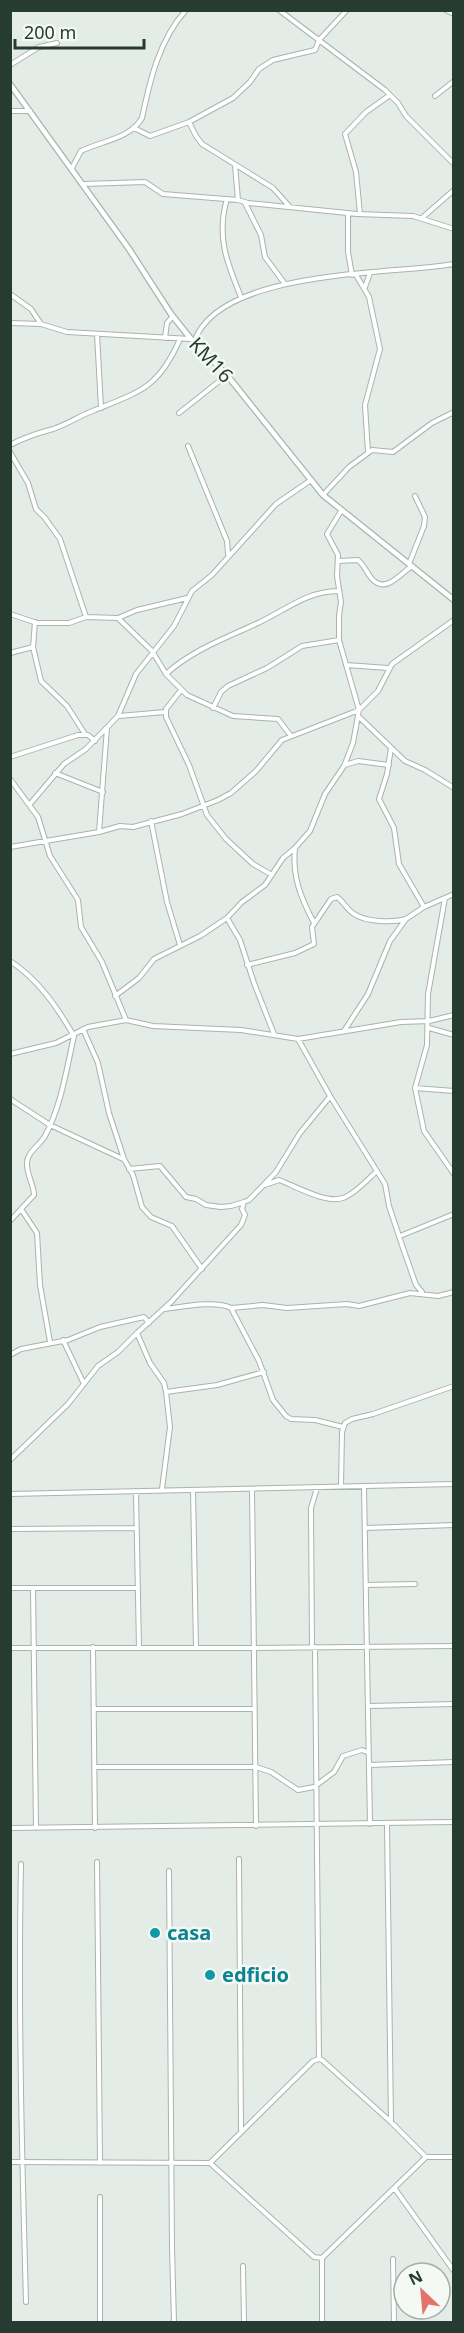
<svg xmlns="http://www.w3.org/2000/svg" width="464" height="2333" viewBox="0 0 464 2333" font-family="'Noto Sans',sans-serif">
<style>
.lines{fill:none;stroke-linecap:round;stroke-linejoin:round}
.minor-casing{stroke:#a7b4ad;stroke-width:6}
.tertiary-casing{stroke:#a7b4ad;stroke-width:7}
.minor{stroke:#fff;stroke-width:4}
.tertiary{stroke:#fff;stroke-width:4.5}
.culture-dot{fill:#0f9aa8;stroke:#f4f9f6;stroke-width:2}
.labels{text-anchor:middle;stroke-width:5;stroke-linejoin:round;paint-order:stroke}
.street-label{font-size:20px;fill:#263c32;stroke:#f4f9f6}
.culture-label{font-size:20px;font-weight:bold;fill:#0d838f;stroke:#f4f9f6;text-anchor:start}
</style>
<rect width="100%" height="100%" fill="#e4ece7"/>
<g class="lines">
<defs>
<path id="minor" d="M279,10L385,90L398,103L406,116L454,164
M446,10L454,14
M10,65L39,47L57,43
M435,96L454,81
M10,111H30
M189,122L196,136L202,144L273,188L290,207
M134,128L150,136L189,122L233,98L250,82L259,69L273,60L315,50L319,40L347,10
M235,165L238,200
M72,168L81,151C101,141 130,139 142,118C150,80 159,40 186,10
M83,184L145,182L163,194L238,200L248,203L357,214L413,216L454,229
M227,199C216,236 227,263 241,297
M245,203L261,235L265,257L285,284
M348,213V252L352,275
M360,214L356,172L345,134L366,112L390,95
M423,217L454,190
M356,275L369,297L380,349L365,405L368,452
M365,287L370,273
M10,294L31,309L41,324
M10,323L41,324L67,332L191,339
M97,334L101,408
M165,338L167,323L173,316
M194,342C219,269 389,275 454,264
M179,413L227,375
M10,445C25,437 38,433 53,429C68,424 81,415 95,410C142,391 159,387 180,339
M188,446L227,541L228,554
M10,452L28,483L36,509L45,518L60,539L86,617
M323,495L349,467L372,450L393,452L432,423L454,412
M339,561L358,560C364,565 367,573 372,579C386,594 400,574 412,566
M409,564L424,526L425,517L415,496
M10,614L37,623H69L86,617L118,618L137,610L187,598
M118,618L152,651L166,674L187,695L233,716L278,719L291,736
M35,622L33,647L41,681L67,706L85,734
M10,653L33,647
M346,665L388,668
M166,674C192,650 226,638 258,623C284,611 307,591 338,591
M181,690L166,709V717L189,765L207,815L226,839L253,864L272,875
M213,708L221,692L228,686L267,668L302,646L339,640
M119,716L165,712
M358,716L405,761L425,770L454,788
M391,748L387,774L379,799L394,828L399,864L424,907
M10,757L78,735H88L95,741
M345,765L358,761L389,765
M55,773L103,792
M10,779L38,817L50,856L78,900L81,927L102,962L126,1020
M30,804L64,764L86,749L118,716L136,674L174,626L192,591L212,575L276,504L311,480
M151,821L167,902L180,945
M99,832L107,728
M10,847L99,832L120,826L133,827L182,814L218,800L231,793L256,771L282,740L359,710L378,691L392,664L454,620
M295,848C292,877 301,898 314,923
M445,898L428,994L427,1045L415,1088L424,1131L454,1174
M227,918L240,940L254,983L274,1034
M10,961C38,979 57,1007 74,1036C67,1067 61,1107 45,1136C40,1145 27,1152 27,1163C26,1173 34,1185 34,1195L10,1221
M247,965L295,953L314,944L312,927L331,899L337,897C344,902 347,910 354,914C366,922 392,923 406,919
M115,996L139,978L154,959L200,936L227,918L242,902L265,885L283,858L295,848L310,831L325,794L344,766L353,743L359,710L339,640V616L341,602L337,576L338,555L327,534L341,511
M429,1028L454,1035
M83,1029L98,1063L109,1113L124,1159L133,1175L142,1207L151,1217L172,1226L202,1269
M344,1031L368,994L390,941L406,919L424,907L454,894
M10,1054L56,1043L88,1027L126,1020L153,1026L241,1030L298,1039L401,1022L429,1021L454,1015
M415,1088L454,1091
M330,1096L385,1184L389,1206L403,1248L416,1285L422,1292
M10,1099L50,1125L123,1159
M129,1169L160,1166L186,1197L196,1199L206,1205L221,1207L231,1206L244,1202
M265,1185L279,1180C295,1186 326,1204 343,1198C355,1194 368,1179 377,1171
M21,1209L37,1233L40,1285L50,1342
M400,1236L454,1214
M231,1308L263,1305L287,1308L347,1304L359,1306L410,1293L438,1296L454,1292
M165,1309C182,1307 216,1300 231,1308L259,1361L273,1400L286,1416L291,1419L315,1420L343,1427
M63,1340L84,1384
M10,1355L21,1349L68,1340L100,1327L144,1317L149,1323
M166,1392L217,1385L264,1372
M10,1460L68,1404L98,1366L118,1352L137,1333
M341,1486L342,1432L345,1423L352,1419L373,1414L454,1386
M364,1487L370,1824
M162,1489L170,1427L166,1392L164,1383L150,1363L137,1333L171,1302L241,1225L245,1215L242,1209L244,1202L249,1200L276,1172L300,1133L328,1099L330,1096L298,1039
M252,1489L256,1826
M193,1490L196,1648
M136,1492L139,1648
M10,1494L454,1484
M365,1528L454,1525
M10,1529L136,1528
M366,1585L415,1584
M10,1588H137
M33,1588L36,1828
M93,1647L95,1828
M312,1647L311,1508L317,1488
M315,1647L319,2059
M10,1648H254L454,1646
M369,1706L454,1704
M94,1709H255
M369,1765L454,1762
M95,1767H256L271,1772L298,1790L314,1787L334,1772L343,1756L362,1750L367,1752
M387,1825L391,2122
M10,1828L454,1822
M239,1859L241,2130
M97,1862L100,2163
M21,1864C18,2010 22,2156 26,2302
M169,1871L172,2248L174,2322
M319,2059L322,2060L391,2122L426,2157L322,2258V2322
M319,2059L313,2061L210,2163L314,2257L322,2258
M426,2157H454
M10,2162L210,2163
M395,2189L454,2271
M393,2259L394,2322
M243,2266L244,2322
M100,2322V2197"/>
<path id="tertiary" d="M10,84L129,249L171,314L191,339L227,375L323,495L454,600"/>
</defs>
<use href="#minor" class="minor-casing"/>
<use href="#tertiary" class="tertiary-casing"/>
<use href="#minor" class="minor"/>
<use href="#tertiary" class="tertiary"/>
</g>
<g class="culture-dot">
<circle cx="155" cy="1933" r="6"/>
<circle cx="210" cy="1975" r="6"/>
</g>
<g class="labels">
<g class="street-label">
<text transform="translate(211 360) rotate(47)" y="7">KM16</text>
</g>
<g class="culture-label">
<text x="167" y="1940">casa</text>
<text x="222" y="1982">edficio</text>
</g>
</g>
<rect width="464" height="2333" fill="none" stroke="#263c32" stroke-width="24"/>
<g transform="translate(422 2291) rotate(334)"><circle r="28" fill="#f4f9f6" stroke="#a2ada8" stroke-width="1.5"/>
<path d="M0-4.5L10 22L0 15L-10 22Z" fill="#e2746c"/>
<text y="-9" font-size="16" font-weight="bold" text-anchor="middle" fill="#263c32">N</text>
</g>
<path d="M15 39v9h129v-9" fill="none" stroke="#263c32" stroke-width="3"/>
<text x="24" y="39" font-size="18" fill="#263c32" stroke="#f4f9f6" stroke-width="4.5" paint-order="stroke">200 m</text>
</svg>
